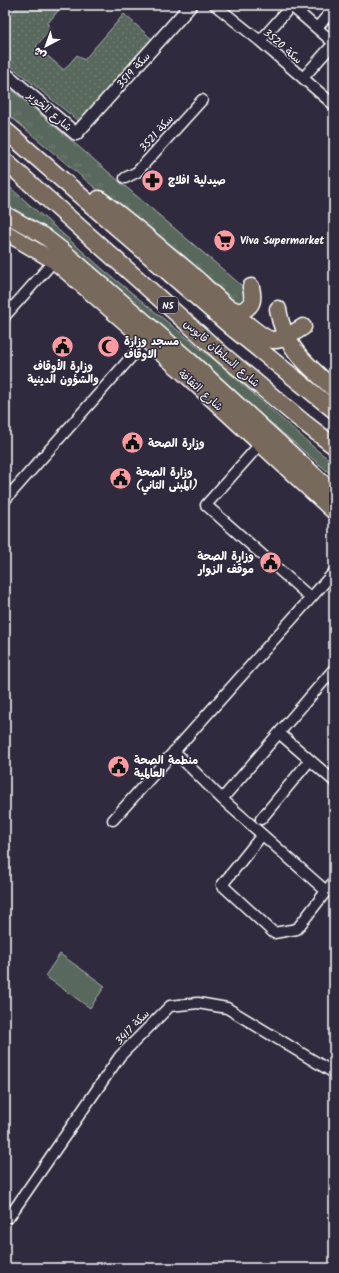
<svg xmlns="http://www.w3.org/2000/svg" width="339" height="1273" viewBox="0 0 339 1273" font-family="Kalam,'Playpen Sans Arabic',sans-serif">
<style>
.grass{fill:url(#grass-tufts);stroke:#acb3ae}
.park{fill:url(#park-dots);stroke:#acb3ae}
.pitch{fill:#59675d;stroke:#acb3ae}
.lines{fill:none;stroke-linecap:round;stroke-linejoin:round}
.minor-casing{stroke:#fff;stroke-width:13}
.tertiary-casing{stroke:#fff;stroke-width:15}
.primary-casing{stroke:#fff;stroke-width:18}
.trunk-casing{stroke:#fff;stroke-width:19}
.minor{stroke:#2f2a3d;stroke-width:10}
.tertiary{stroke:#2f2a3d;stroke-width:12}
.primary{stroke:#77695c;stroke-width:15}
.trunk{stroke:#77695c;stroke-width:16}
.labels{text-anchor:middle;stroke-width:3;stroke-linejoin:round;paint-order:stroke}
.shield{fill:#2f2a3d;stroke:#c1bfc5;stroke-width:1}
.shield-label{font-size:10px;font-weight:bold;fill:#fff}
.street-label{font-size:11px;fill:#fff;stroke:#2f2a3d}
.poi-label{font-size:11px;font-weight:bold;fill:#fff;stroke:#2f2a3d;text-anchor:start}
</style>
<defs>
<pattern id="grass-tufts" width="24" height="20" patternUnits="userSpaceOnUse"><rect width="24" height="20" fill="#59675d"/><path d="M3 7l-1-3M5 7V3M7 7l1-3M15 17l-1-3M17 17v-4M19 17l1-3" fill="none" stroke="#727e75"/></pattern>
<pattern id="park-dots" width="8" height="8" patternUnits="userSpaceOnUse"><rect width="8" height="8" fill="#59675d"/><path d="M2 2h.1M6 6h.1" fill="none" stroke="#727e75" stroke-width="1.8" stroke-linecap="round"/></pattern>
</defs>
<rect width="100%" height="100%" fill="#2f2a3d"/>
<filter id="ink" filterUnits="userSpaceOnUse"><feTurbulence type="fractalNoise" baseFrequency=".025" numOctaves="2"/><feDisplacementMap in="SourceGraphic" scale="8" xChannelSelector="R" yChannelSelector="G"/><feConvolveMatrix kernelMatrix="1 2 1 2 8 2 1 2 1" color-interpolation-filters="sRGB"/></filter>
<g filter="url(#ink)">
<path class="grass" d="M5,84L247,290L246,304L234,305L5,112Z
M5,183L106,272L223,367L318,451L334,463V477L42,227L16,210L5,206Z"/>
<path class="park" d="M19,5H63L47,24L52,28L36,46L64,70L77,55L84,60L124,14L154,41L84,121H78L5,61V21Z"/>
<path class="pitch" d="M60,954L105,986L90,1008L45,976Z"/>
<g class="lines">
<defs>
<path id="minor" d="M215,5L260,41L334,105
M290,5L334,43
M317,28L334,8
M260,41L292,5
M303,78L334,43
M125,178L137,172L202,100
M5,316L54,261
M260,444L206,505L311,598
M5,500L133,355
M279,733L334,781
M174,751L222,799L326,891
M222,799L334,669
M261,819L310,760
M113,820L334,572
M262,835L222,885L274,933L297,929L334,881
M9,1217L120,1056L170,1006L198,1003L227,1008L334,1073"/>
<path id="tertiary" d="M5,73L76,134L191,5"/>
<path id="primary" d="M5,214L44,236L62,250L188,359L334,493
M5,232L54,261L179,369L334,512"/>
<path id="trunk" d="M5,130L230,326L334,410
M5,161L223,355L302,421L334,446
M99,199C130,222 159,247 189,272C203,284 258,339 273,340C283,341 295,332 303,327
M227,307L239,312C253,307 254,300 251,287
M278,309C283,346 307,365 334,389"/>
</defs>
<use href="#minor" class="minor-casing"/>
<use href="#tertiary" class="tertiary-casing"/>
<use href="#primary" class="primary-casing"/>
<use href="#trunk" class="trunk-casing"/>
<use href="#minor" class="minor"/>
<use href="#tertiary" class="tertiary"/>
<use href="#primary" class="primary"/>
<use href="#trunk" class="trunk"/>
</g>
</g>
<defs>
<symbol id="pharmacy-disc" viewBox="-11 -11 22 22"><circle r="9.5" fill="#ff9aa2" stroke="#2f2a3d"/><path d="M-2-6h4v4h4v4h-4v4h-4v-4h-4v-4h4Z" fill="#111"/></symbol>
<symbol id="supermarket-disc" viewBox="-11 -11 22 22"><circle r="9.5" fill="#ff9aa2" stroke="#2f2a3d"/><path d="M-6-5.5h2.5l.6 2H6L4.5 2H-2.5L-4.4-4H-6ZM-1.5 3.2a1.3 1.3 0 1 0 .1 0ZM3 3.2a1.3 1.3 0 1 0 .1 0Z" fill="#111"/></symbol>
<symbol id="civic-disc" viewBox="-11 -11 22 22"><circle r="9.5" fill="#ff9aa2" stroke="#2f2a3d"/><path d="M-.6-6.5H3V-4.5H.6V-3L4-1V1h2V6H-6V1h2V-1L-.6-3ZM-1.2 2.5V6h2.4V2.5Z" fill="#111"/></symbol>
<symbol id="mosque-disc" viewBox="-11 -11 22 22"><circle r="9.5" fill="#ff9aa2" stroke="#2f2a3d"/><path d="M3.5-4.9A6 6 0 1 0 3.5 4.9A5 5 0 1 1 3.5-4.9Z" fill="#111"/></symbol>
</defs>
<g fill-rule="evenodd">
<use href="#pharmacy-disc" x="140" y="168" width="25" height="25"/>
<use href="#supermarket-disc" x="212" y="228" width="25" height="25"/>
<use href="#civic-disc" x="50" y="334" width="25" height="25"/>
<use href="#mosque-disc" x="96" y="334" width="25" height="25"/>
<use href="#civic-disc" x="120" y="430" width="25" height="25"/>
<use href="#civic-disc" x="108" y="466" width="25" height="25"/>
<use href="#civic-disc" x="258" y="550" width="25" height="25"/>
<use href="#civic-disc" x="106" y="754" width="25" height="25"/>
</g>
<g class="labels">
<rect class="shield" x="158" y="297" width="20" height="16" rx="3"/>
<g class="shield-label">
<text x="168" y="309">N5</text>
</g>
<g class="street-label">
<text transform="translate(283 46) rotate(41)" y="4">سكة 3520</text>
<text transform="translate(133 70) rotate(-48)" y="4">سكة 3519</text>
<text transform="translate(50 111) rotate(41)" y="4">شارع الخوير</text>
<text transform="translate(156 133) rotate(-48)" y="4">سكة 3521</text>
<text transform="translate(222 353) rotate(41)" y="4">شارع السلطان قابوس</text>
<text transform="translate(201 390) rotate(42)" y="4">شارع الثقافة</text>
<text transform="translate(132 1027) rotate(-46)" y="4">سكة 3417</text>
</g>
<g class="poi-label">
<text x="168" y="184">صيدلية افلاج</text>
<text x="240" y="244">Viva Supermarket</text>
<text x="124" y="345">مسجد وزارة<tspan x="124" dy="13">الاوقاف</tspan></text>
<text x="63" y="370" text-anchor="middle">وزارة الأوقاف<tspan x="63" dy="13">والشؤون الدينية</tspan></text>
<text x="148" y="447">وزارة الصحة</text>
<text x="136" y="476">وزارة الصحة<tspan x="136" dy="13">(المبنى الثاني)</tspan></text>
<text x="254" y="560" text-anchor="end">وزارة الصحة<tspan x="254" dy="13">موقف الزوار</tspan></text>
<text x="134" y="764">منطمة الصحة<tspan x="134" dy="13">العالمية</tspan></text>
</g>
</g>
<rect width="339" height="1273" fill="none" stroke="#2f2a3d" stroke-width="20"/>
<rect x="10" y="10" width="319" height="1253" fill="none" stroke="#fff" stroke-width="1.5" filter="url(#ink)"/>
<g transform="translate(46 46) rotate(221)" stroke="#2f2a3d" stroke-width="3" paint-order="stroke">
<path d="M0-3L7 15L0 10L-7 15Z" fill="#ffffff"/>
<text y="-6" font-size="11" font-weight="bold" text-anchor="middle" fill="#ffffff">ش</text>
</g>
</svg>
